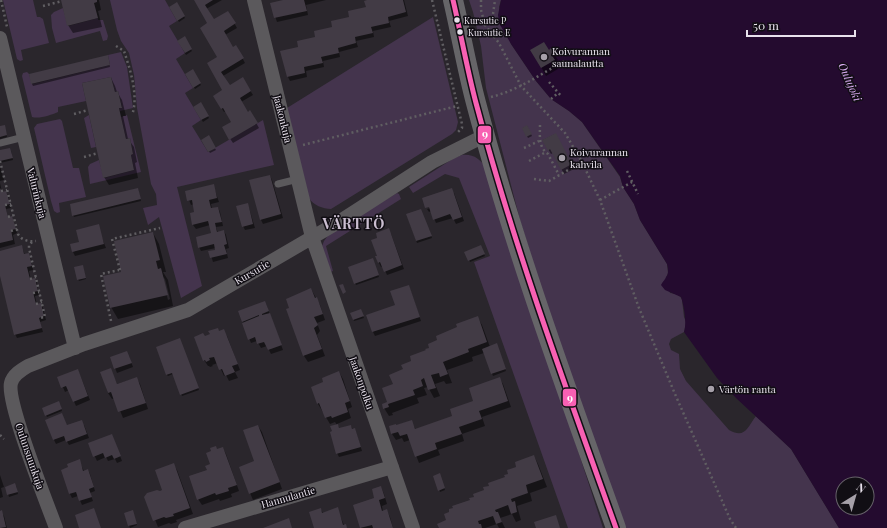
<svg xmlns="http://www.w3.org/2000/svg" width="887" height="528" viewBox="0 0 887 528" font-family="'Playfair Display',serif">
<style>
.green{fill:#44344d}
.water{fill:#240b2f;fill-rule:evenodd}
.shadow{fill:#0007;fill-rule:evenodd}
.building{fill:#423b45}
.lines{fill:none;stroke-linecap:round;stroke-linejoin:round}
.path{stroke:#605e62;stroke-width:2.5;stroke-dasharray:2 3;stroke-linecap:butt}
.lane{stroke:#5b595c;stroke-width:7}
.street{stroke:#5b595c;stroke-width:14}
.secondary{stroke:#666568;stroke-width:20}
.bus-1-casing{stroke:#110e14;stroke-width:8}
.bus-1{stroke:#f860b3;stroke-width:5}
.bus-dot{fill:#e8e2ec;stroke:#110e14;stroke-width:1.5}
.poi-dot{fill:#a6a0a9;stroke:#110e14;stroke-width:1.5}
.labels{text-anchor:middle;stroke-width:3;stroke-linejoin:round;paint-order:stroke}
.bus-label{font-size:9px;fill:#e8e2ec;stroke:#110e14;text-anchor:start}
.poi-label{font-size:10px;fill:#e8e2ec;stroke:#110e14;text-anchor:start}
.street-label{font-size:10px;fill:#e8e2ec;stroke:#110e14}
.water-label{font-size:11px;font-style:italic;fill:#d9acf2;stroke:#110e14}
.district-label{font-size:14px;font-weight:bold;letter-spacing:1px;fill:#cbbfd1;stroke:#110e14}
.line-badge{stroke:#110e14;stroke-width:1.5}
.badge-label{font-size:11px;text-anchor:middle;font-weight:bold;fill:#fff}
</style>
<rect width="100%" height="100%" fill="#2a262c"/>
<path class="green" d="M3,0H33L37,17H40L43,19L49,43L21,50L23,60L20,61L17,59Z
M110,0H165L177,21L169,26L185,53L176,59L193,88L185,93L201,120L192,126L208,152L263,120L274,165L177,187L202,286L181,298L159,217L148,225L143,208L157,205L156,194L151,184L137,108L134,75L129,53L121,41L117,30Z
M469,0H501L499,7L511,44L536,81L551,99L569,111L582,122L620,177L623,187L634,204L640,220L667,264L668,273L666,278L670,293C675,294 680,294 682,300L684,317L686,322L684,332L671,339L669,344L671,350L679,354L680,369L686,381L729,430C745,439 747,428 756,416L791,449L839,528H625L548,310L520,220L486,88L481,46L473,12Z
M63,8L68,26L98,18V20H103L108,36L107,40L103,41L100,31L56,43L52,28L51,15L54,12Z
M433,17L458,122L456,130L452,134L331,209C323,209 313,205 309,198L287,108Z
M121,52L127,67L133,108L120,111L119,108L122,107L118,91L115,92L111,77L82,83L86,101L58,107V112C51,115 40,119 32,117L22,76L23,73L27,72L29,74L32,84L110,65L108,55Z
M89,115L96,147L91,148L84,118Z
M127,115L141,172L90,184L88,167L90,164L99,160L104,178L134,170L131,155L133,154L130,138L126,139L121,117Z
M60,119L62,121L73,168H79L86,197L59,203L60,212L57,213L54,211L51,201L34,128L37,124Z
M462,155C474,154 480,159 487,169L603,528H568L474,262L490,256L459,178L445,174L413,193L409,187L454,158Z
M397,193L399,194L401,199L326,246L333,271L330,272L322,246L324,241L329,234Z"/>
<path class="water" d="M501,0H887V528H839L791,449L736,398L717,378L684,332C687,324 684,306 681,297L665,290L661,285C663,281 665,280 666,277C669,274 668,268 667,264L640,220L634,204L623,187L620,176L582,122L569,111L551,99L536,81L511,44L499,23L498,15ZM843,484H867V508H843Z"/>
<path class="shadow" d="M62,0H99L101,10L98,11L102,27L73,33L68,25Z
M195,0H222L206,9L213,21L228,12L237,28L225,35L233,48L236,46L245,63L223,76L229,87L243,79L253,95L241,102L247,113L250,112L259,128L233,143L223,128L232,122L226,111L224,112L214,96L224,90L218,57L209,24Z
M287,0H326L306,5L308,15L277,22L271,4Z
M372,0H404L408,16L389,21L391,27L373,31L374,37L356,41L358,47L339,52L340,57L323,61L324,67L306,71L307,77L290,81L288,77L282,52L300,48L367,7Z
M176,3L185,18L179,22L170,7Z
M184,37L192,51L186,55L178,41Z
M551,49L558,60L555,62L558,69L546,76L532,50L548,51Z
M108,58L110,67L33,86L32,84L30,75Z
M193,71L201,85L195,89L186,74Z
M111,78L115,86L117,92L122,100L126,116H123L128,139L134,147L137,162L135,163L138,178L109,185L104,177Z
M201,103L209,118L203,122L194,107Z
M527,126L532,136L528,138L523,128Z
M0,127L5,128L7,137L0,139Z
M555,134L574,169L564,174L553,153L551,154L543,140Z
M208,137L216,150L210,153L202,140Z
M0,151H11L13,160L0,163Z
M0,166L4,180L0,181Z
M270,176L272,180L283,218L263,224L261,220Z
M0,183L2,192H6L8,196L11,208L6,209L8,218L12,217L17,233L13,235L15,244L0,248Z
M213,185L219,202L211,204L212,209L218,208L220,212L223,226L216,227L218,233L224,231L226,235L229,248L226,249L228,258L213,262L210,252L216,251V248L201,251L199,247L212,234L210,225L196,229L193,225L196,213L194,204L191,205L186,192Z
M138,189L141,201L74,217L73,215Z
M454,193L464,221L456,224L453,218L436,223L431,211L429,212L427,209L434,207Z
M247,204L249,208L255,228L245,230L243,226Z
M407,215L429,229L432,238L417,243Z
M153,233L159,244L166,272H163L168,280L173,306L118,319L111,307L123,273ZM162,276L165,279L170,299L168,300Z
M391,234L404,269L387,275L383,266L381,267L379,263L378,256Z
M102,238L106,248L75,256L73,252Z
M480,246L485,256L470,262L466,252Z
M22,247L25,255L28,254L31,258L33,270L29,271L31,280L34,279L37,283L39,295L35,296L37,305L41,304L43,308L46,320L40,322L43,332L17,338L15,334L0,271V252Z
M373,261L379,277L356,285L355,283Z
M83,267L86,279L79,281L78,279Z
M409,286L421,321L375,336L373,332L396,305Z
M311,289L320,305L325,320L317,323L320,331L317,335L325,356L308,362L304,356L287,310L290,308Z
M266,304L283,350L271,354L267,346L261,348L257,341L251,343L242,321Z
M361,312L364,318L354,321L351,314Z
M477,317L482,325L490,347L497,346L506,371L493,376L484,353L472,357L473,361L447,370L452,383L446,384L444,381L435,384L440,396L434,398L428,387L424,388L427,395L417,398L419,403L392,413L393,415L389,416L384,408L389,403L394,384L404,369L458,328Z
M219,332L227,336L240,370L235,372L238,378L229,381L226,375L224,376L218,363L212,365L213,366L210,367L209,366H208L204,360V337Z
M180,341L199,390L182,396L173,374L168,376L167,375L157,348Z
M129,356L133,367L117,373L111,358Z
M110,369L117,384L136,378L140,384L148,409L123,418L115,398L112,399L108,393L101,372Z
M78,370L90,400L76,406L69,390L65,392L59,378Z
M339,372L343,379L352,407L348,409L351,418L337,424L340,429L351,426L353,430L355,429L362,451L339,457L337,453V425L335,422L330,424L318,404L312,387L325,383Z
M499,378L503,384L511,407L482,417L485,426L462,434L464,441L438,450L440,455L419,463L410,440L404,442L402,438L396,440L392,434L390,427L411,421L416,430L454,416L475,402Z
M60,404L62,411L47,417L46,415Z
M62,414L67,426L84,425L89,438L69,445L66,440L56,444L54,440Z
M258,426L262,432L282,489L253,500L250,493L256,462Z
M112,435L122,461L117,463L115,459L108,461L106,457L97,461L89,444Z
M223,448L226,454L239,491L231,494L232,497L220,501L219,499L202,505L198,499L211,465L213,451Z
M534,456L538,464L547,487L530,493L532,501L517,506L521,520L516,522L512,514L500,518L505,528H499L497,524L485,528H440L475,497L490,486L506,478Z
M79,461L84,471L88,470L90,474L95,491L90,493L93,501L82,505L78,496L72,498L70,494L62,470L69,468Z
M173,464L177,470L193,514L176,520L177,522L171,524L169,523L158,527L146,497L164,491Z
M0,475L4,487L1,488L3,497L0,498Z
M434,476H440L445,490L440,492Z
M16,486L18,494L9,497L6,487Z
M381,487L384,494L387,504L382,506L383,512L387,511L390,517L393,528H361L354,506L376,499Z
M337,509L344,525L347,528H315L321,510L323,513Z
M0,512H1L4,516L7,528H0Z
M133,513L137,525L130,528L125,514Z"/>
<path class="building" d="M61,0H97V2L94,3L98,18L67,26Z
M194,0H213L205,5L214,19L228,11L236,23L224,31L233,47L236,45L244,58L221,72L230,85L243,77L251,91L240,98L248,112L250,110L258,123L229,140L222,127L231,122L223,108L221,109L213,96L222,90L207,63L217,57L200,28L207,23Z
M283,0H304L307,11L274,18L270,3Z
M367,0H403L406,12L388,17L389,23L371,27L373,33L355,37L356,43L338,48L339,53L321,57L323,63L304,67L305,73L287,77L280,51L298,47L297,41L315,37L314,31L332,27L331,21L349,17L348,11L366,7L364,1Z
M177,2L185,16L177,21L169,7Z
M185,36L192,49L185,53L177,41Z
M544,42L549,50L551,48L554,52L551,54L555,60L541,68L530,50Z
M108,55L110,65L31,84L29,74Z
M193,69L201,83L193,88L185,74Z
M111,77L115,92L118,91L122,108H119L126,139L130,138L133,154L131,155L134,170L103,178L82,83Z
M201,102L209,116L201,120L193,107Z
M5,125L7,135L0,137V126Z
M527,125L532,134L526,137L522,128Z
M556,133L572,164L561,170L550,149L548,151L542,140Z
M209,135L216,148L208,152L201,140Z
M10,148L13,158L0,161V150Z
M270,175L281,214L260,220L249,180Z
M214,184L217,198L209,200L211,208L218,207L222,222L215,223L217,232L224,230L227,244L224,245L227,254L210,258L208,251L215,250L214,244L198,248L196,237L211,233L208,221L192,225L190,213L194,212L192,200L187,201L185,191Z
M0,188L2,192L6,191L10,204L5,205L8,217L12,216L16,229L11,230L13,240L0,243Z
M138,188L141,199L72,216L70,204Z
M452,188L462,217L453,220L450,214L433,220L429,207L425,208L422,198Z
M248,203L253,224L242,227L236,206Z
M421,209L432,236L416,241L406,214Z
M99,224L104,244L72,252L70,244L79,242L76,230Z
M389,228L402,265L384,272L380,262L378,263L375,256H377L371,240L377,238L376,233Z
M153,232L160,260L156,261L158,269L161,268L168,295L110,308L103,276L121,272L114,241Z
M22,245L24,254L29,253L32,266L27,267L30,279L35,278L38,291L33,292L36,304L41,303L44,316L39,318L42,328L14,335L0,276V251Z
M481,245L485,254L468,261L464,252Z
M373,258L379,275L354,284L348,267Z
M83,265L86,278L77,280L74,267Z
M343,284L346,292L343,294L339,285Z
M409,285L420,317L372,332L366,315L395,305L390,291Z
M311,288L315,298L317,297L323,314L314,317L318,325L314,328L322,349L303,356L286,309L289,308L286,299Z
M265,301L269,311L262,314V315L270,313L282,345L268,350L264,342L257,344L255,337L248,340L242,323L259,316V315L242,322L238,311Z
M361,309L364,316L353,320L350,313Z
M478,316L487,342L468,349L469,352L443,362L448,374L440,377L439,373L431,375L436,388L428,390L424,378L421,380L423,386L413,390L415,395L388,404L389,407L383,409L382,404L387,402L382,388L393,384L389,375L403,369L401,365L411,361L410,356L426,350L425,349L429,348L428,344L437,340L436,336L457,327L456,324Z
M218,328L219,331L224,329L238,364L232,366L235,372L225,376L222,369L219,370L214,357L209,358L210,360L206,362L205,360L203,361L194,337L203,333L205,336L210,334L208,331Z
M180,338L199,388L180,395L172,373L166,375L156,347Z
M497,343L506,369L491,374L482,349Z
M127,351L132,363L114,369L110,357Z
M111,368L117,384L137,377L146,403L118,412L111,392L108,393L100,372Z
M78,369L88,396L73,402L66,386L61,388L57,377Z
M339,371L350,401L345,403L348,412L332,418L331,416L325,418L319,403L317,404L311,387L323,382L322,378Z
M500,377L508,401L479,411L482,419L459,427L462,434L435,443L437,449L415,457L407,434L400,436L398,432L391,434L389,426L396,424V425L412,420L415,429L452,416L450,409L473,401L469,388Z
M59,401L62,409L45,416L42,408Z
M62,413L67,425L82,420L87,434L66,442L64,436L53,440L45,420Z
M338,424L339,428L351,425L352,429L355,428L361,447L336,454L330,432L332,431L330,426Z
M258,425L280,482L249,494L239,467L254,461L243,430Z
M112,434L121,456L114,459L112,455L105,458L103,453L93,457L88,443Z
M216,446L217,449L223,447L237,485L228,488L229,491L216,495L215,493L197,500L189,476L207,470L205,466L210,464L206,453L211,451L210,448Z
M534,455L543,479L526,485L528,493L511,499L512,502L515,501L517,512L511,514L508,505L495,510L496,512H498L502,522L496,524L493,516L478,521L479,524H481L482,528H439L437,524L446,520L444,514L449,512V509L453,508L452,506L470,500L469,498L474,497L473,494L484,490L483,487L489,486L488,483L505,477L504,475L508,474L507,470L516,467L515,462Z
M80,459L83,471L88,469L94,487L89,489L92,497L79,501L76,492L69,494L61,470L68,467L67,464Z
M174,463L190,508L173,514L174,516L166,518L164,517L153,521L144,497L147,493L157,490L160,491L162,490L155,470Z
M440,473L445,488L438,491L433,476Z
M15,483L18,492L7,495L5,487Z
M381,486L385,498L379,500L382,511L387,509L393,528H373L372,525L360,528L353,505L374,498L372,489Z
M338,507L343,525L346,524L347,528H314L309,512L321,508L322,513Z
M94,508L101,528H79L75,515Z
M2,510L6,527L0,528V511Z
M133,510L137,524L128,526L124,513Z
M556,515L560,528H536L534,522Z
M289,518L292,528H263Z"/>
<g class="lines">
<path class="path" d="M1,0L7,27
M432,0L462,124V128L458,132
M481,0V10L485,25L499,43L521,86L565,133L582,162L600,200L639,308L675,394L730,519L736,528
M43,6L62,1
M493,14L495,0
M116,46L124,51C130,69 139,96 132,115
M549,82L562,97
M491,97C519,90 541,74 566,60
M551,99L558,93
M74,114L88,110
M540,125C540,135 538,147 548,154L559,175
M303,145L457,106
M524,148L539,141
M84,157L98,153
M0,161L18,234C21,240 29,242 36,241
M529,161L546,152
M627,171L638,194
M534,179L549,181L582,162
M1,191L7,190
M600,200L632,182
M5,205L11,204
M8,217L13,215
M11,231L17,229
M32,242L29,245V248L45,317L39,318
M120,270L112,239L160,228
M30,279L36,277
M33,293L39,292
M36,304L42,302
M111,321L101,274L119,270
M0,435L4,439"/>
<path class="lane" d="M0,143L24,137
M278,184L298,179"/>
<path class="street" d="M254,0L312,237L413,528
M0,38L75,348
M56,528C47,503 6,402 11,383C13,375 21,370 28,366L84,344L188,310L342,220L432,162L484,136
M185,528L392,467"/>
<path class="secondary" d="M453,0C461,34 467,69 476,103C514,247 566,388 616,528"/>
<defs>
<path id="bus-1" d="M453,0C461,34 467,69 476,103C514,247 566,388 616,528"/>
</defs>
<use href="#bus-1" class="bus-1-casing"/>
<use href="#bus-1" class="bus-1"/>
</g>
<g class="bus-dot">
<circle cx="457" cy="20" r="3.5"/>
<circle cx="460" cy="32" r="3.5"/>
</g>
<g class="poi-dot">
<circle cx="544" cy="57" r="4"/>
<circle cx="562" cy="158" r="4"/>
<circle cx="711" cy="389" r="4"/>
</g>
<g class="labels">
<g class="bus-label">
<text x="464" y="24">Kursutie P</text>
<text x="468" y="36">Kursutie E</text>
</g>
<g class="poi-label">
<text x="552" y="55">Koivurannan<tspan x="552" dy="12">saunalautta</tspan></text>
<text x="570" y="156">Koivurannan<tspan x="570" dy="12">kahvila</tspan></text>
<text x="719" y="393">Värtön ranta</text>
</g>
<g class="street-label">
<text transform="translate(283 119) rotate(76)" y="4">Jaakonkuja</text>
<text transform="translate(37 193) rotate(76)" y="4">Valurinkuja</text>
<text transform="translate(252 272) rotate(-30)" y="4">Kursutie</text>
<text transform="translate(362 383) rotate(71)" y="4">Jaakonpolku</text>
<text transform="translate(30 456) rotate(71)" y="4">Oulunsuunkuja</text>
<text transform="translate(288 497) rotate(-16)" y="4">Hannulantie</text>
</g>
<g class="water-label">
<text transform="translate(850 82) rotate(66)" y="4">Oulujoki</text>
</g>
<g class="district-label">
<text x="354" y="229">VÄRTTÖ</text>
</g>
</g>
<g class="line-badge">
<rect x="477" y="125" width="15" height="19" rx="4" fill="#f860b3"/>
<rect x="562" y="388" width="15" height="19" rx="4" fill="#f860b3"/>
</g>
<g class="badge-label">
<text x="485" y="138">9</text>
<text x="570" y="402">9</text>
</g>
<g transform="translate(855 496) rotate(37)"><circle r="19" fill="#110e14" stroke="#67636a"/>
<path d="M0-3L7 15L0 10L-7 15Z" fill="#a6a0a9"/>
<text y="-6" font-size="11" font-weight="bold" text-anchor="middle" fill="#e8e2ec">N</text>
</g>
<path d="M747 30v6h108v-6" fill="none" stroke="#e8e2ec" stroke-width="2"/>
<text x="753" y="30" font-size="12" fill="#e8e2ec" stroke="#110e14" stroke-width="3" paint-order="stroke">50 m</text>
</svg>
